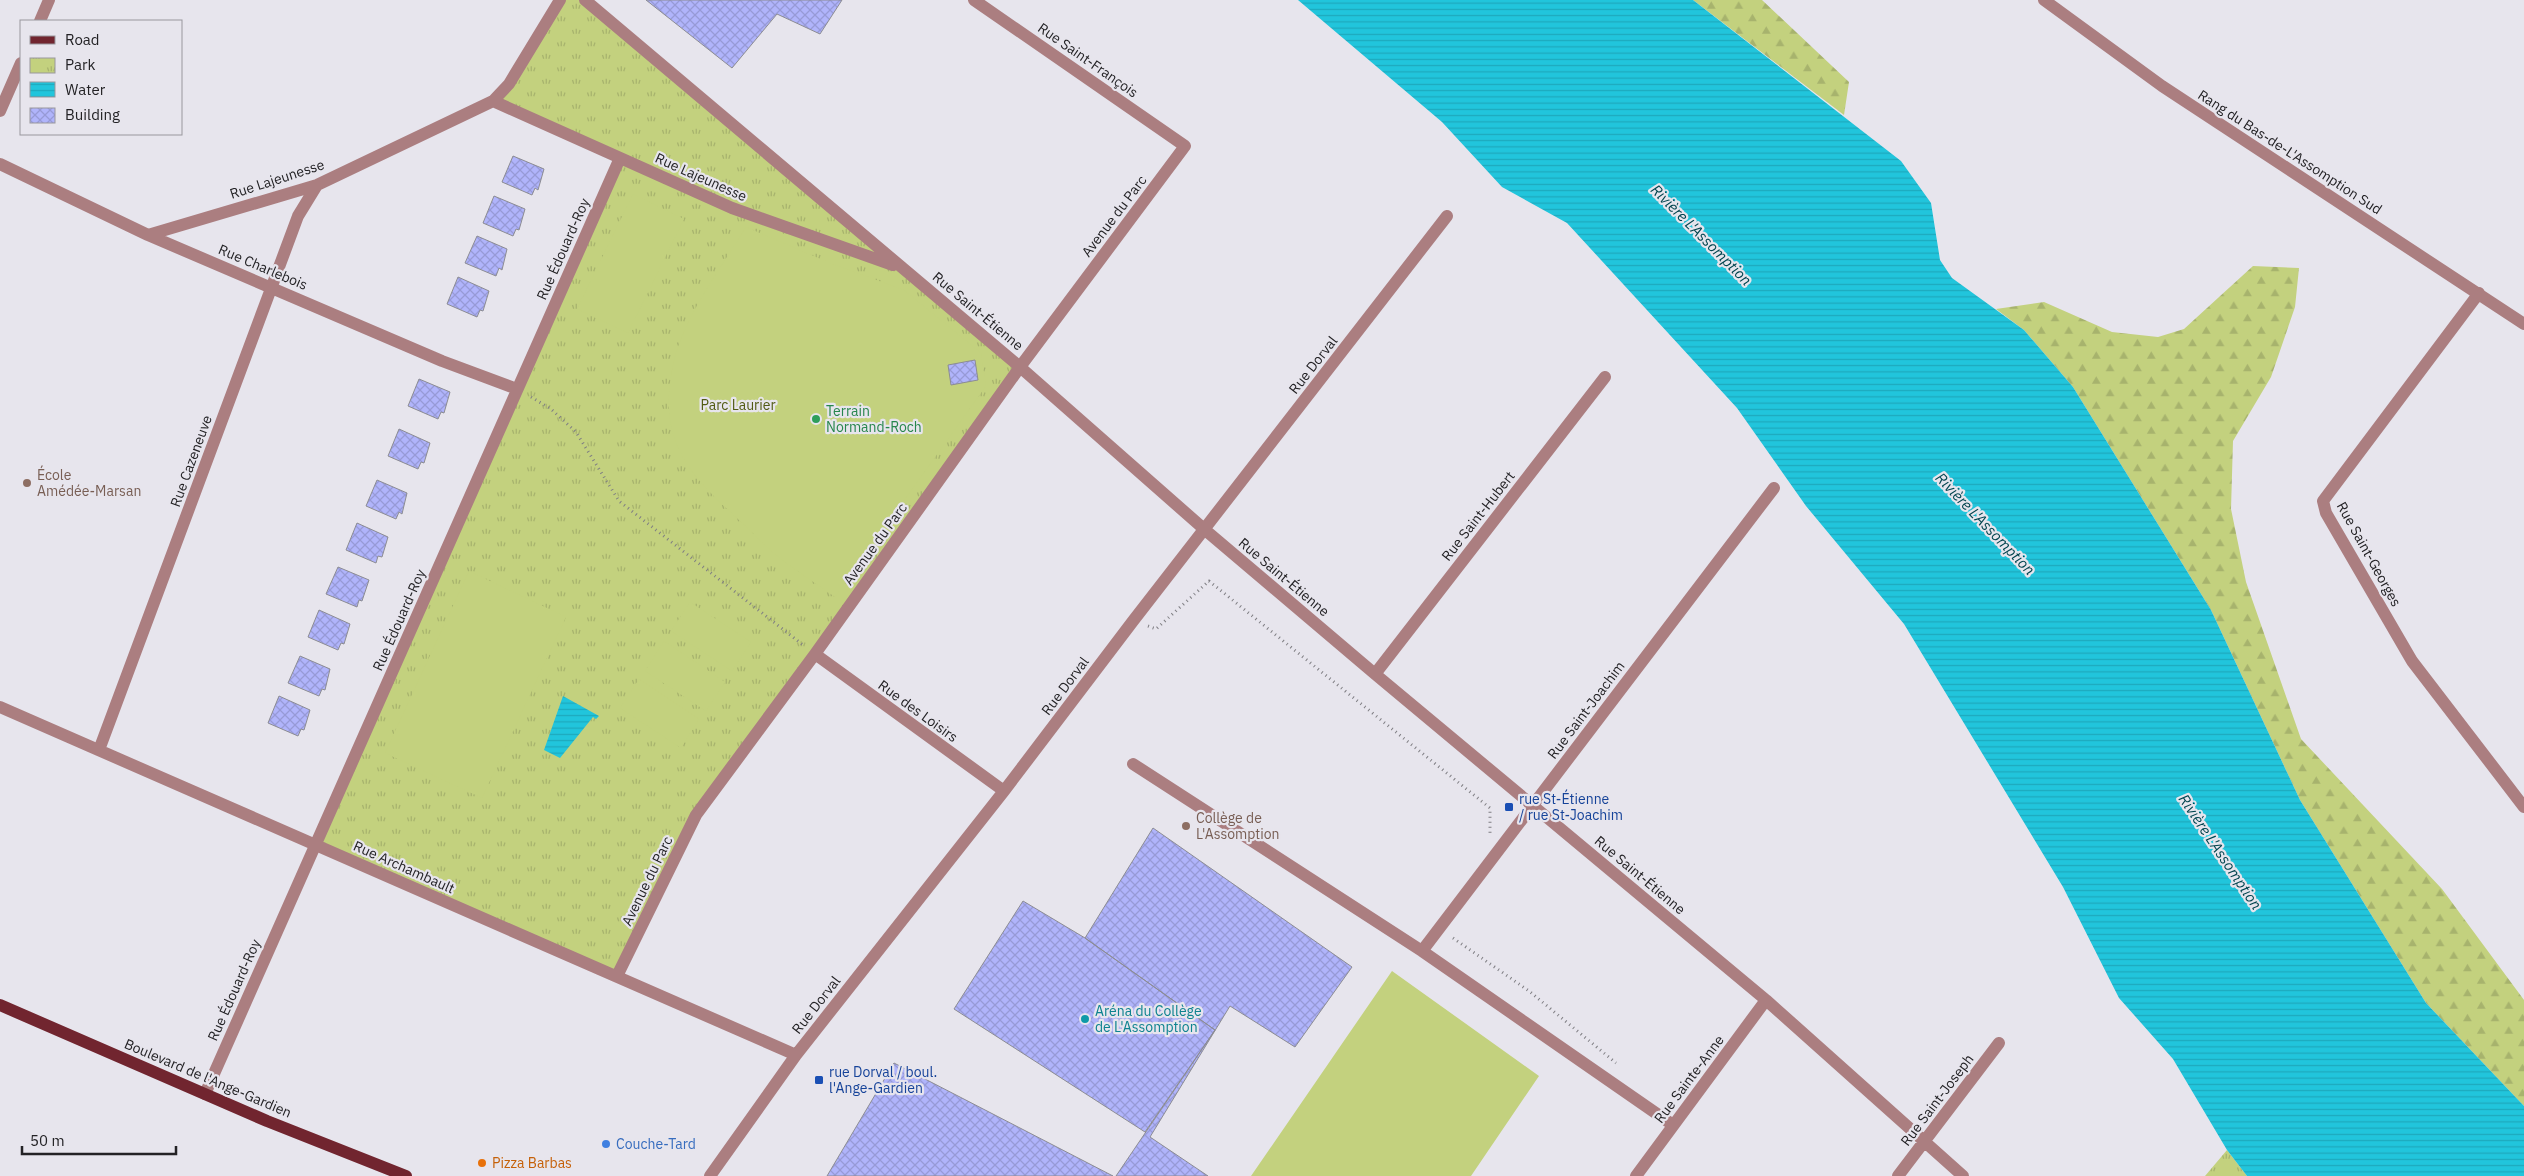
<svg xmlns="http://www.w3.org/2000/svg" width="2524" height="1176" viewBox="0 0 2524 1176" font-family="'IBM Plex Sans',sans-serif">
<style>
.forest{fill:url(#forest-firs)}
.park{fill:url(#park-tufts)}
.garden{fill:#c3d17e}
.water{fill:url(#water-rules)}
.building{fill:url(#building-cross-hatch);stroke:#8c8c93}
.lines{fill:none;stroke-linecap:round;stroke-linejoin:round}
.path{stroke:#7f7e83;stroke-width:3;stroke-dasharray:1 4;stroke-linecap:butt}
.minor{stroke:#ab7e80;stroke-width:12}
.major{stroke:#71252f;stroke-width:12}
.leisure-dot{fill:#2e9e5b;stroke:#e7e5ed;stroke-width:2}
.education-dot{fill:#8d6e63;stroke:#e7e5ed;stroke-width:2}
.transit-dot{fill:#1a4fb4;stroke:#e7e5ed;stroke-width:2}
.culture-dot{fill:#0f9aa8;stroke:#e7e5ed;stroke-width:2}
.shop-dot{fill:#3f7fe0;stroke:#e7e5ed;stroke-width:2}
.food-dot{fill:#e8710a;stroke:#e7e5ed;stroke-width:2}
.labels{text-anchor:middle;stroke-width:4.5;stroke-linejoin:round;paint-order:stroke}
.street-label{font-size:14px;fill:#232225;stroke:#e7e5ed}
.park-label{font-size:14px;fill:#525b13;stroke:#e7e5ed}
.leisure-label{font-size:14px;fill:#27864d;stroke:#e7e5ed;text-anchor:start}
.education-label{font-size:14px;fill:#785e54;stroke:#e7e5ed;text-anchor:start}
.transit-label{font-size:14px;fill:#164399;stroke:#e7e5ed;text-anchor:start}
.culture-label{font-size:14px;fill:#0d838f;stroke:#e7e5ed;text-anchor:start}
.shop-label{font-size:14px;fill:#366cbe;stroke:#e7e5ed;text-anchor:start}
.food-label{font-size:14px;fill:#c56008;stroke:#e7e5ed;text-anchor:start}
.water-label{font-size:15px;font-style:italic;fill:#00444e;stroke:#e7e5ed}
</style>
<defs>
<pattern id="forest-firs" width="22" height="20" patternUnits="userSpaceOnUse" patternTransform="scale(1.25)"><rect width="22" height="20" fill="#c3d17e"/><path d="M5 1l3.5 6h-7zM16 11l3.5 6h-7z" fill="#a7b36d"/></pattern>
<pattern id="park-tufts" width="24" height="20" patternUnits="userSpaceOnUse" patternTransform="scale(1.25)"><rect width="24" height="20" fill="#c3d17e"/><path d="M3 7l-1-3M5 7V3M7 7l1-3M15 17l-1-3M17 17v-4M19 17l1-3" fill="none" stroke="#a7b36d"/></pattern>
<pattern id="water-rules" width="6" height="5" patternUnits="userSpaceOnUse" patternTransform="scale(1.25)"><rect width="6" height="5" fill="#21c5dc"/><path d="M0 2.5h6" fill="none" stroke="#1ea9bd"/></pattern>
<pattern id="building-cross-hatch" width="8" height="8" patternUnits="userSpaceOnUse" patternTransform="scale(1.25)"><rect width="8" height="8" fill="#b0b4fb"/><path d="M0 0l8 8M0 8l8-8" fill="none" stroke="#979ad7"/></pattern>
</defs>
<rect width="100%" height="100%" fill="#e7e5ed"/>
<path class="forest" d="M1693,0H1762L1849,82L1844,115Z
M2253,266L2299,268L2295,307L2271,377L2233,441L2231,509L2246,582L2301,739L2442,889L2524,1000V1106L2426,1003L2300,800L2211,610L2073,387L2024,330L1996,309L2044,302L2112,332L2158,337L2184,329Z"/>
<path class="park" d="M560,0H585L1020,367L696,815L617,976L315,845L620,158L493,101Z
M2227,1150L2247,1176H2205Z"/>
<path class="garden" d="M633,194L684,219L628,333L577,309Z
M746,227L830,263L904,290L981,353L986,386L835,597C818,585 801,574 785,562C769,550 755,535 740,521C695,479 662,449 670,383C672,368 675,353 681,339C697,299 724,263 746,227Z
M469,571L566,617L482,798L385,753Z
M690,602L751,642L732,671L671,631Z
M664,641L725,682L706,711L645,671Z
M639,679L699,719L681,748L620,708Z
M1392,971L1539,1076L1471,1176H1251Z"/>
<path class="water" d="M1298,0H1693L1901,161L1931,203L1940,260L1952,278L2024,330L2073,387L2211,610L2300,800L2426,1003L2524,1106V1176H2247L2227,1150L2173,1059L2119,998L2063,887L1904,624L1806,506L1737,408L1567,223L1502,187L1442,122Z
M563,696L599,716L596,719L593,717L560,758L544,750Z"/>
<path class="building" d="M646,0H842L820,34L777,14L732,68Z
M513,156L544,169L538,190L535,188L532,195L502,182Z
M494,196L525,209L519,230L516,229L513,236L483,223Z
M477,236L507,249L502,270L499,268L496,276L465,263Z
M458,277L489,291L483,311L480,310L477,317L447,304Z
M975,360L978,380L951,385L948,365Z
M419,379L450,392L444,413L441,412L438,419L408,406Z
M399,429L430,443L424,463L421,462L418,469L388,456Z
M377,480L407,493L402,514L399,512L396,519L366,506Z
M357,523L388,537L382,557L378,556L376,563L346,550Z
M338,567L369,580L362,601L359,600L357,607L326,594Z
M319,610L350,624L344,644L341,643L338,650L308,637Z
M300,656L330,669L325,690L322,689L319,696L288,683Z
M279,696L310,710L304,730L301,729L298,736L268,723Z
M1153,828L1352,967L1295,1047L1230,1006L1150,1137L1208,1176H1116L1215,1030L1085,938Z
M1023,901L1085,938L1215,1030L1145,1132L954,1009Z
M894,1063L1113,1176H827Z"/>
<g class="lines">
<path class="path" d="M531,397L551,409L576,432L619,501L803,645
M1148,626L1156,629L1209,581L1490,808V833
M1453,938L1529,991L1616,1063"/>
<path class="minor" d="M585,0L1020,367L1204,529L1375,674L1766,1000L1963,1176
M2044,0L2162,86L2524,324
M40,21L49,0
M493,101L732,208L893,265
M0,111L21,63
M0,164L148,235L442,361L517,389
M148,235L317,185L493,101L509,84L560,0
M2479,293L2323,501L2326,513L2412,661L2524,807
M815,654L1004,791
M1375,674L1605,377
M0,707L796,1055
M99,750L272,286L298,216L317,185
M1133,764L1422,951L1673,1125
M1422,951L1774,488
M617,976L696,815L815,654L1020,367L1185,146L974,0
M205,1094L620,158
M710,1176L796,1055L1004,791L1133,621L1447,216
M1636,1176L1766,1000
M1898,1176L1999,1043"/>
<path class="major" d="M0,1005L267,1121L406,1176"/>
</g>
<circle class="leisure-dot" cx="816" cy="419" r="5"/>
<g class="education-dot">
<circle cx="27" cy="483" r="5"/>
<circle cx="1186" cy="826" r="5"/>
</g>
<g class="transit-dot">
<rect x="1504" y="802" width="10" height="10" rx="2.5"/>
<rect x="814" y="1075" width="10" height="10" rx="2.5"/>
</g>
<circle class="culture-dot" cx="1085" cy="1019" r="5"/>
<circle class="shop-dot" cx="606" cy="1144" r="5"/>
<circle class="food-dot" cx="482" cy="1163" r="5"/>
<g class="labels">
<g class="street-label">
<text transform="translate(1088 60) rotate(35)" y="5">Rue Saint-François</text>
<text transform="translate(2290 152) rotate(33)" y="5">Rang du Bas-de-L'Assomption Sud</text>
<text transform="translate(701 177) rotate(24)" y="5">Rue Lajeunesse</text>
<text transform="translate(277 179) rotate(-18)" y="5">Rue Lajeunesse</text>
<text transform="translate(1114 216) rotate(-53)" y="5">Avenue du Parc</text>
<text transform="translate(563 249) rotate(-66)" y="5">Rue Édouard-Roy</text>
<text transform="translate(263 267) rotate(23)" y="5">Rue Charlebois</text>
<text transform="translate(978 311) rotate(40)" y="5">Rue Saint-Étienne</text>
<text transform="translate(1313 365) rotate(-52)" y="5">Rue Dorval</text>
<text transform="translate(191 461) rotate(-70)" y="5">Rue Cazeneuve</text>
<text transform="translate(1478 516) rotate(-52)" y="5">Rue Saint-Hubert</text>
<text transform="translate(875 544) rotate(-54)" y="5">Avenue du Parc</text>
<text transform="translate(2369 554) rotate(61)" y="5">Rue Saint-Georges</text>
<text transform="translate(1284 577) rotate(40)" y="5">Rue Saint-Étienne</text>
<text transform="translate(399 620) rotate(-66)" y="5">Rue Édouard-Roy</text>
<text transform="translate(1065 686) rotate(-53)" y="5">Rue Dorval</text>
<text transform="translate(1586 710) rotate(-53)" y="5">Rue Saint-Joachim</text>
<text transform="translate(918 711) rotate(36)" y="5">Rue des Loisirs</text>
<text transform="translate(404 867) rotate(24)" y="5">Rue Archambault</text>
<text transform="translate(1640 875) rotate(40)" y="5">Rue Saint-Étienne</text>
<text transform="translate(647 881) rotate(-64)" y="5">Avenue du Parc</text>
<text transform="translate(234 990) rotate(-66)" y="5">Rue Édouard-Roy</text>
<text transform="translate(816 1005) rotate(-52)" y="5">Rue Dorval</text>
<text transform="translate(208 1078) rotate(23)" y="5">Boulevard de l'Ange-Gardien</text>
<text transform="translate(1689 1079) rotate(-53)" y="5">Rue Sainte-Anne</text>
<text transform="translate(1937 1100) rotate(-53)" y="5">Rue Saint-Joseph</text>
</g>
<g class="park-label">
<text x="738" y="410">Parc Laurier</text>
</g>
<g class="leisure-label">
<text x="826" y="416">Terrain<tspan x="826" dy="16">Normand-Roch</tspan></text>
</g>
<g class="education-label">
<text x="37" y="480">École<tspan x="37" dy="16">Amédée-Marsan</tspan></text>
<text x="1196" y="823">Collège de<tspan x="1196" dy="16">L'Assomption</tspan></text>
</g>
<g class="transit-label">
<text x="1519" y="804">rue St-Étienne<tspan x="1519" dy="16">/ rue St-Joachim</tspan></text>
<text x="829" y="1077">rue Dorval / boul.<tspan x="829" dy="16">l'Ange-Gardien</tspan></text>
</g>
<g class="culture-label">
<text x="1095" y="1016">Aréna du Collège<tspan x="1095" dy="16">de L'Assomption</tspan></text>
</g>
<g class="shop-label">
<text x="616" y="1149">Couche-Tard</text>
</g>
<g class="food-label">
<text x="492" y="1168">Pizza Barbas</text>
</g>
<g class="water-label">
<text transform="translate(1701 235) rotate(45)" y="5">Rivière L'Assomption</text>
<text transform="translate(1985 524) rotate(46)" y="5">Rivière L'Assomption</text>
<text transform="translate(2220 852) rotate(56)" y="5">Rivière L'Assomption</text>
</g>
</g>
<rect x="20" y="20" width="162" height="115" fill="#e7e5ed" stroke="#99979d"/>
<rect x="30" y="36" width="25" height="8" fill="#71252f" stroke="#99979d"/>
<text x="65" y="45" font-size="15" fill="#232225">Road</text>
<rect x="30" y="58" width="25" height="15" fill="url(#park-tufts)" stroke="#99979d"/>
<text x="65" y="70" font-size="15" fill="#232225">Park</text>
<rect x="30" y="82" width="25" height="15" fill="url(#water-rules)" stroke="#99979d"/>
<text x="65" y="95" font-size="15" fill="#232225">Water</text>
<rect x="30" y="108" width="25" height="15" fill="url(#building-cross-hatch)" stroke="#99979d"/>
<text x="65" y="120" font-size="15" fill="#232225">Building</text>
<path d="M22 1146v8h154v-8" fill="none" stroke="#232225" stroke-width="2.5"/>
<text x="30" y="1146" font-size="15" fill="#232225" stroke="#e7e5ed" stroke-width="4" paint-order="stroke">50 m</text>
</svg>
